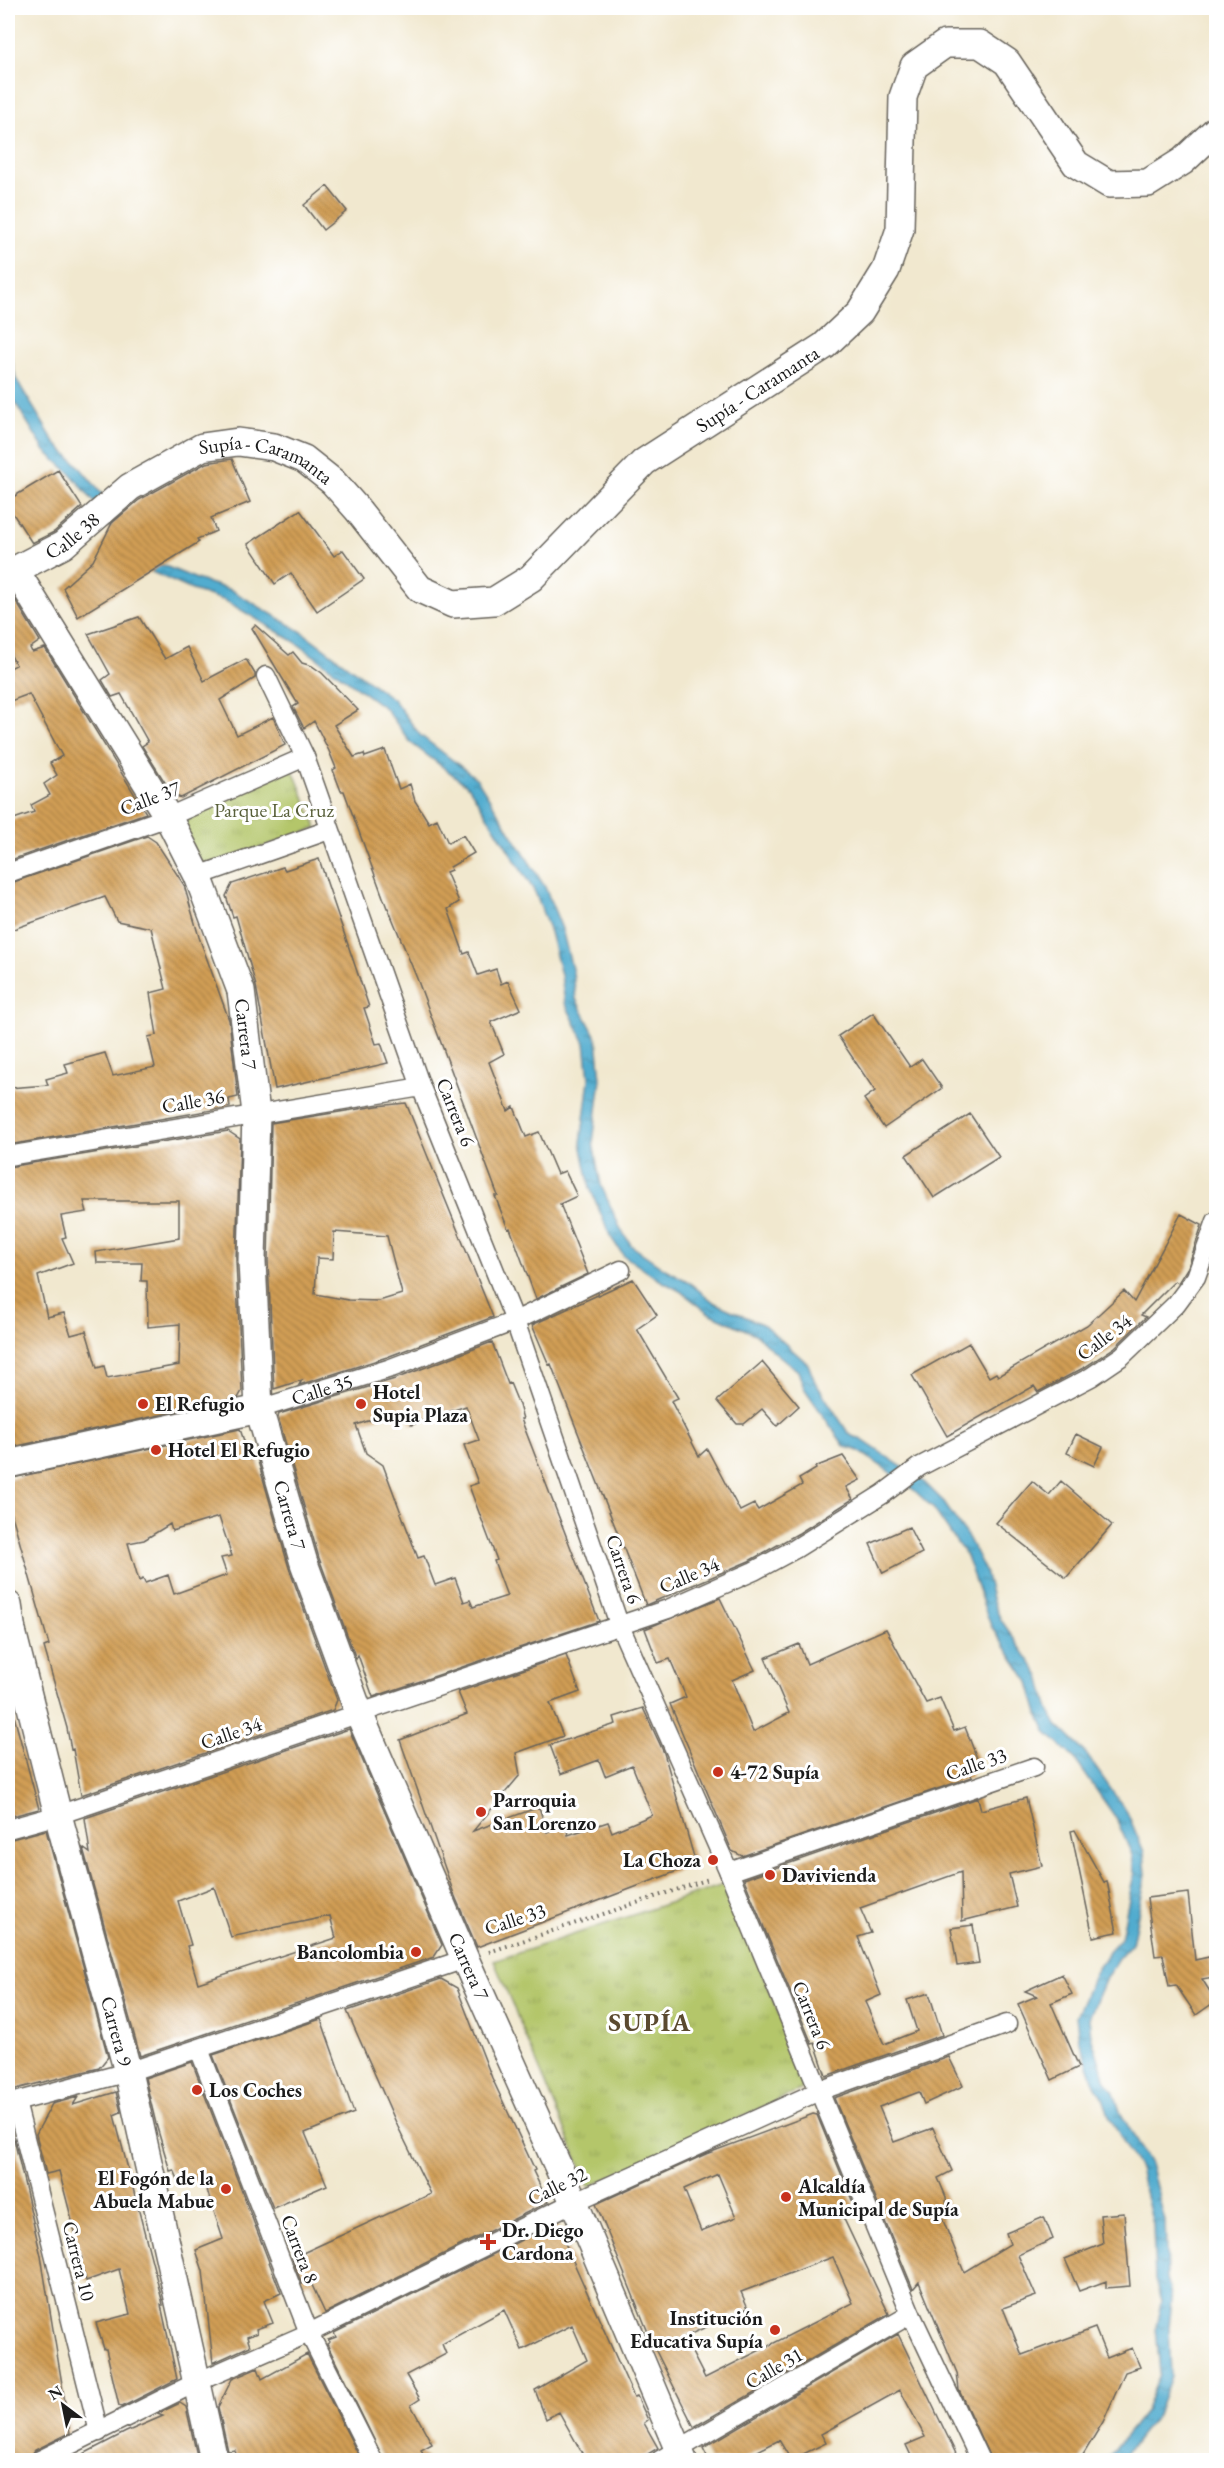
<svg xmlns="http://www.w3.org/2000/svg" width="1224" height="2468" viewBox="0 0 1224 2468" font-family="'EB Garamond',serif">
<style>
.park{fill:url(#park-tufts);stroke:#687143;stroke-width:1.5}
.water{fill:url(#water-ripples);stroke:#366476;stroke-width:1.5}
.building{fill:url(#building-back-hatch);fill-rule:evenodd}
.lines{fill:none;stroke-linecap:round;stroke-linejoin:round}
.street-casing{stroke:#67635b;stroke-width:21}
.secondary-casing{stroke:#67635b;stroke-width:30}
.path{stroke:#67635b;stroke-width:4;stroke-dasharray:1.5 4.5;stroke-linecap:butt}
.street{stroke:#fff;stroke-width:18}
.secondary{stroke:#fff;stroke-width:27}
.poi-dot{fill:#c8321e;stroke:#fff;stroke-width:2}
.labels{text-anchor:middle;stroke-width:6;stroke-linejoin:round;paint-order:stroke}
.street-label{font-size:20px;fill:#1c1c1c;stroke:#fff}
.park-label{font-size:20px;fill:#59603b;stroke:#fff}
.poi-label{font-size:20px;font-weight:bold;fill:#1c1c1c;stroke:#fff;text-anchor:start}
.district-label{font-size:26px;font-weight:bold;letter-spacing:1.5px;fill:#5b4a30;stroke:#fff}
</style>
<defs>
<pattern id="park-tufts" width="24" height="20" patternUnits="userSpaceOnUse" patternTransform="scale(1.5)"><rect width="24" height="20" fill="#b4c66a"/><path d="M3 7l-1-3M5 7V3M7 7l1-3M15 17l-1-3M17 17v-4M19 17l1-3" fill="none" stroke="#9aaa5b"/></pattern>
<pattern id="water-ripples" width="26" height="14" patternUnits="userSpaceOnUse" patternTransform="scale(1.5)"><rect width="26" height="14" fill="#51accf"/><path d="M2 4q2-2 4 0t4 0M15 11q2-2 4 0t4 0" fill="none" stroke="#428ba7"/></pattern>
<pattern id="building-back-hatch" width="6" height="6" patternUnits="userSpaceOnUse" patternTransform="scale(1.5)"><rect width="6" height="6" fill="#d19e55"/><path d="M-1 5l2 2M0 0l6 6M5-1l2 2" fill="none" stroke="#a98046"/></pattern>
</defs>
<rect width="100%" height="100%" fill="#fff"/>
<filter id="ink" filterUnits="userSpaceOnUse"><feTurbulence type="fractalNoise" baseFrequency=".0167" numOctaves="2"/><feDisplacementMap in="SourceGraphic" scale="12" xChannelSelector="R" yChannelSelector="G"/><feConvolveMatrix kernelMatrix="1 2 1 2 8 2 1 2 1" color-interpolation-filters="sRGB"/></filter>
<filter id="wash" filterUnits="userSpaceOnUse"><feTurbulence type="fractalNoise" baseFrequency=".008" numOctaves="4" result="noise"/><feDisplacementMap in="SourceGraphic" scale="24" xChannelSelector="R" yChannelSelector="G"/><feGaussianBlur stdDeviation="1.35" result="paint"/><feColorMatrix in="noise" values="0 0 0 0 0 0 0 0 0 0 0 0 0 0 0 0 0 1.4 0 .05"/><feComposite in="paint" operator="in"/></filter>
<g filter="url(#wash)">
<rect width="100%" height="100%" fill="#f1e8cf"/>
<path class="park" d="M292,768L317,828L203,868L174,819Z
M726,1884L808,2086L589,2187L494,1961Z"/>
<path class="water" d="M8,344L16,379L55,443L78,465L102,494L130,538L160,564L199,580L231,590L302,632L394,700L420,735L477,779L545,887L562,929L573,973L576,999L597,1039L601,1079L593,1143L601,1185L621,1230L632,1246L665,1269L687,1281L715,1303L764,1325L808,1364L815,1382L847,1431L852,1436L862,1440L923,1481L942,1500L969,1539L985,1571L993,1602L1001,1620L1040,1676L1049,1710L1057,1725L1084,1751L1127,1812L1144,1852L1146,1875L1132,1944L1118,1959L1106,1978L1089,2018L1091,2036L1106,2081L1114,2092L1120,2112L1150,2164L1165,2221L1167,2278L1172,2301L1169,2327L1171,2376L1157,2415L1121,2460H1106L1146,2410L1160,2374L1156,2327L1161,2302L1155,2280L1153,2224L1139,2169L1110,2118L1103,2098L1095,2085L1079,2040L1076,2016L1095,1973L1108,1952L1121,1938L1134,1874L1132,1855L1116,1818L1074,1758L1047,1733L1038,1714L1029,1682L991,1626L966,1556L933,1508L915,1491L884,1468L857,1450L845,1447L804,1388L798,1371L771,1349L757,1335L709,1313L680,1291L658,1279L623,1255L610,1236L590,1188L581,1143L589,1079L585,1043L565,1003L561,975L550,932L535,892L469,787L411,743L386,709L295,642L226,601L192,590L152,572L122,547L95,503L71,474L45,451L19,409L8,388Z"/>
<g id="blocks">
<path class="building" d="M327,186L347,211L323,230L304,205Z
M232,459L250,502L211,518L216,531L197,539L199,542L78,617L63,588L93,561L112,523L139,500L206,463Z
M58,470L82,507L54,532L32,543L8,506V500Z
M300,510L334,556L343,550L364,579L317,611L291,573L275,584L248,544Z
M8,588L40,641L30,648L32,652L45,648L146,813L8,861V821L34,812L31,805L50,795L44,784L57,775L50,763L62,756L29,694L8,702V669L16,665L8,650Z
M139,617L165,659L187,647L204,681L246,659L255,674V678L220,700L237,735L273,717L285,745L181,798L173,795L142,746L148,742L121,694L112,697L102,680L110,674L88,634Z
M255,625L289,655L293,652L302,663L312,666L322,673L358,710L334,725L354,757L364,754L365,757L385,750L399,789L410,784L415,801L429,823L437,819L448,843L463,835L474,853L450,867L451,870L446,872L459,902L448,909L464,954L469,952L478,975L496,969L501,984L508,981L521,1009L491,1022L504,1054L489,1062L508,1111L514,1107L526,1137L539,1132L557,1174L565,1171L577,1196L560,1204L588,1274L536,1299L510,1228L508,1229L495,1196H498L418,981L388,908H387L344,791H341L333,770L336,768L329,751L314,721L304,728L293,707L298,704L252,628Z
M147,836L156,842L184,885L199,937L229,1020L238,1097L229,1099L230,1107L8,1145V1088L48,1085L46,1079L68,1073L65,1064L105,1053L113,1076L155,1067L148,1037L157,1035L150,993L166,989L151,928L117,921L105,897L8,931V884Z
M319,859L369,1007L364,1008L376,1044L381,1043L388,1063L275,1089L256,986L236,916L233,917L226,896L232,884L283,867L285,870Z
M873,1013L910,1067L922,1059L942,1088L884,1128L864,1099L875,1091L838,1036Z
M406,1103L493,1317L387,1357L299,1385L302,1380L274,1389L268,1261L271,1123L377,1106ZM334,1232L387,1236L402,1294L379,1301L348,1300L315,1294L317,1258L333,1259Z
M970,1114L999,1157L934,1198L906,1155Z
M228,1131L240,1139L236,1261L242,1391L238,1398L8,1448V1167ZM84,1201H179V1238L96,1252L97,1263H142L141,1281H147L148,1327L180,1324L179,1365L107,1378L104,1366L97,1368L86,1331L71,1335L64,1313L47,1317L38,1276L73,1263L62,1238L66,1237L61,1216L87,1212Z
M1181,1214L1202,1225L1188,1267L1178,1283L1175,1281L1141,1315L1146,1317L1115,1347L1085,1367L1038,1392L1034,1386L947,1436L912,1375L969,1343L989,1377L996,1373L998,1376L1087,1325L1124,1291L1134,1302Z
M633,1279L657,1315L637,1329L678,1398L671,1401L699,1456L707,1449L740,1511L754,1504L758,1510L802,1485L799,1479L816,1469L815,1467L843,1456L860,1480L846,1487L853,1499L799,1533L749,1561L646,1605L558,1382L551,1364L549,1365L532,1325Z
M492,1342L508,1384L510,1383L519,1405L523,1419H521L599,1621L373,1697L358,1655L356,1659L319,1558L278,1417L279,1414L395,1379ZM466,1406L479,1440L464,1445L478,1483L469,1486L497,1560L494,1561L507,1596L473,1607L470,1600L464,1602L455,1578L435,1585L424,1556L418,1558L383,1465L366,1453L356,1425L392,1413L394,1417L405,1412L411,1425Z
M762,1362L799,1406L777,1426L762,1409L744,1424H737L717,1401Z
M240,1429L250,1459L255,1451L289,1568L337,1700L333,1710L81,1795L73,1749L71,1750L67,1728L44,1647L49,1645L8,1501V1479ZM219,1517L232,1556L221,1558L227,1575L174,1594L168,1575L145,1583L143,1579L139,1581L128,1543L144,1540L170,1524L172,1531Z
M1076,1434L1103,1447L1094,1466L1067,1453Z
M1032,1481L1049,1495L1061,1481L1112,1525L1066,1578L996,1523Z
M909,1527L922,1553L883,1573L870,1544Z
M720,1598L755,1670L732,1680L753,1732L789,1713L765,1658L799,1644L807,1664L886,1629L926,1703L940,1698L954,1731L965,1727L978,1761L967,1766L972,1777L742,1856L732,1851L670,1704L686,1697L670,1659L658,1663L645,1629Z
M566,1655L580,1692L550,1703L563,1736L516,1753L520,1775L473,1831L539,1807L547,1832L566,1825L568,1835L608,1822L612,1832L652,1815L632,1765L605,1776L599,1760L561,1774L550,1745L616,1724L614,1717L643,1708L664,1753L696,1864L477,1947L454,1894L400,1740L467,1714L458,1692Z
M14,1716L39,1809L8,1817V1717Z
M349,1729L442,1945L434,1957L140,2056L83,1848L90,1853L85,1818ZM214,1887L231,1937L330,1916L336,1938L198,1983L187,1946L191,1945L178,1901Z
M978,1798L981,1810L1026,1798L1042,1866L1009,1874L1017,1907L962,1921L961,1872L860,1908L871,1933L858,1937L881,1995L865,2002L884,2044L917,2031L907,2000L929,1993L942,2035L826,2076L815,2043L812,2044L744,1879Z
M46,1830L108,2057L99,2068L8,2091V1840Z
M1075,1830L1104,1882L1107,1881L1117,1932L1093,1937L1071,1831Z
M1188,1893L1195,1960L1209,1957L1214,1977L1202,1979L1216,2001L1196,2015L1176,1985L1169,1986L1163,1955L1155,1956L1147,1898Z
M973,1925L979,1963L957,1966L951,1928Z
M1062,1974L1072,1994L1051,2003L1079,2067L1052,2080L1018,2004L1037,1996L1025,1991Z
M441,1979L457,1988L492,2078L535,2170L533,2171L548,2202L325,2313L310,2281L302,2284L292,2258L431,2194L398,2127L347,2011Z
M321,2019L354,2113L305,2133L327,2185L273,2208L213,2055Z
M949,2057L963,2086L924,2104L919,2092L879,2107L894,2142L933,2128L952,2171L938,2178L946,2197L947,2211L940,2213L964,2272L1010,2244L1006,2233L1044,2217L1053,2239L1018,2255L1036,2296L1003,2308L1022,2355L1095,2328L1107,2358L1132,2348L1140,2367L1125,2372L1103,2422L1080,2460H991L959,2390L957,2373L919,2282L913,2289L834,2098Z
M192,2062L281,2293L264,2301L273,2323L256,2329L257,2333L247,2337L250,2346L213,2363L203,2271L196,2250L223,2239L203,2178L181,2186L174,2170L170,2171L156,2124L145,2078Z
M116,2092L121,2112L114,2115L162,2300L163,2305H161L177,2379L122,2407L119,2406L106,2349H104L96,2323L130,2314L119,2269L86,2281L80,2260L82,2259L59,2171L46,2174L36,2134L52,2104L78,2097L73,2105Z
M813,2114L817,2115L856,2210L843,2217L889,2314L694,2427L654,2347L596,2204L706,2154ZM718,2174L736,2217L701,2231L684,2189ZM833,2257L853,2303L705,2378L684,2337L748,2308L741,2292Z
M14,2139L41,2256L70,2433L35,2450L29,2458L23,2460H8V2140Z
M1124,2213L1130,2286L1106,2288V2281L1079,2291L1065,2259L1103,2244L1100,2215Z
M556,2223L634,2397L637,2396L648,2420L644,2423L658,2448L638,2460H586L559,2412L546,2419L535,2390L587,2360L572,2325L522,2350L504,2310L442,2344L446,2354L406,2375L420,2399L411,2405L432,2444L421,2450L427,2460H384L327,2344L330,2342L328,2340L336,2337L334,2333Z
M898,2334L959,2460H913L906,2445L925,2437L900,2390L821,2434L826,2443L791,2460L779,2440L741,2460H709L703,2448Z
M307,2354L361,2460H237L235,2450L228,2451L218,2407L232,2379L258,2368L262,2379Z
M180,2403L186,2407L198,2460H72L126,2432L163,2416L157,2414Z"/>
</g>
</g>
<g filter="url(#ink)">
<use href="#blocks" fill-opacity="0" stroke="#67635b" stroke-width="1.5"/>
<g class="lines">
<defs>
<g id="street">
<path d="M266,676L305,757L421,1087L515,1321L619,1624L729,1872L911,2314L980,2460"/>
<path d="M8,873L168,817L305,757"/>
<path d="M198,876L329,830"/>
<path d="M8,1156L421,1087"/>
<path id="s1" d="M259,1409L391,1368L515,1321L621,1270"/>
<path d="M8,1829L58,1815L668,1609L754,1571L795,1549L883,1494L919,1467L1091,1377L1122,1356L1176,1304L1196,1277L1216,1221"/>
<path d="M729,1872L1034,1767"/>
<path d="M199,2049L309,2333L373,2460"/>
<path d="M16,2102L99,2432"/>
<path d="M8,2104L128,2072L465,1959"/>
<path d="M40,2460L195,2383L309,2333L574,2202L819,2091L1007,2024"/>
<path d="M660,2460L911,2314"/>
</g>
<g id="secondary">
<path d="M8,1464L259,1409"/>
<path id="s2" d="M8,1605L12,1631L58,1815L128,2072L214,2460"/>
<path id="s3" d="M683,2460L574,2202L465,1959L359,1713L304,1563L259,1409L252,1261L256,1113L241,991L198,876L168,817L15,570L63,545L130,487L202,447L238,442L274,447L304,459L333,482L357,509L420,589L453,604L494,601L531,578L644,462L824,346L860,312L886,270L900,229L903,97L914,66L945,44H980L1007,62L1076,164L1109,184L1148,183L1183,161L1216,130"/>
</g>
</defs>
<use href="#street" class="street-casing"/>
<use href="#secondary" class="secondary-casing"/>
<path class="path" d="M489,1952L709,1879"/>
<use href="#street" class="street"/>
<use href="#secondary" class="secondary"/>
</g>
</g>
<g class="poi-dot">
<circle cx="143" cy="1404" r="6"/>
<circle cx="361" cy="1404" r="6"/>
<circle cx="156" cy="1450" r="6"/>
<circle cx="718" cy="1772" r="6"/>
<circle cx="481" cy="1812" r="6"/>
<circle cx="713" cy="1860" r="6"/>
<circle cx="770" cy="1875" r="6"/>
<circle cx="416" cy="1952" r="6"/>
<circle cx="197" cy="2090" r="6"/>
<circle cx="226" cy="2189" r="6"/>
<circle cx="786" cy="2197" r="6"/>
<path d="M485 2233h6v6h6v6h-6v6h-6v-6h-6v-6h6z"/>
<circle cx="775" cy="2330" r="6"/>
</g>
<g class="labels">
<g class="street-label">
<text dy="7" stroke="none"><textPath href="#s3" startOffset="2956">Supía - Caramanta</textPath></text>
<text dy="7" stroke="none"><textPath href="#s3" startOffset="2326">Supía - Caramanta</textPath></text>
<text dy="7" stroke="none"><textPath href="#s3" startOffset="2100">Calle 38</textPath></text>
<text transform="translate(150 798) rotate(-21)" y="7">Calle 37</text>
<text transform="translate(246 1034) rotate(83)" y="7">Carrera 7</text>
<text transform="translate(193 1101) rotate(-10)" y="7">Calle 36</text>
<text transform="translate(456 1112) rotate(68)" y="7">Carrera 6</text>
<text transform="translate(1104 1337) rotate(-37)" y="7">Calle 34</text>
<text dy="7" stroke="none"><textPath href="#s1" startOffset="66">Calle 35</textPath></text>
<text transform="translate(290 1515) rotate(74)" y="7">Carrera 7</text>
<text transform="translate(624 1569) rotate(71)" y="7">Carrera 6</text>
<text transform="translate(689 1575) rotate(-23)" y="7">Calle 34</text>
<text transform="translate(231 1733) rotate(-19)" y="7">Calle 34</text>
<text transform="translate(976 1764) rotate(-19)" y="7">Calle 33</text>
<text transform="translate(515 1919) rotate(-18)" y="7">Calle 33</text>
<text transform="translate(469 1966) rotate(66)" y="7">Carrera 7</text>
<text transform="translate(812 2015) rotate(68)" y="7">Carrera 6</text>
<text dy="7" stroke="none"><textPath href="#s2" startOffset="440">Carrera 9</textPath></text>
<text transform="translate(557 2186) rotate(-26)" y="7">Calle 32</text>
<text transform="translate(300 2249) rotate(69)" y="7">Carrera 8</text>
<text transform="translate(79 2261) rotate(76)" y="7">Carrera 10</text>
<text transform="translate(774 2368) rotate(-30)" y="7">Calle 31</text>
</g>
<g class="park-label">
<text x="274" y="817">Parque La Cruz</text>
</g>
<g class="poi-label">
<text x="373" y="1399">Hotel<tspan x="373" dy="23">Supia Plaza</tspan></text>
<text x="155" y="1411">El Refugio</text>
<text x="168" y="1457">Hotel El Refugio</text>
<text x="730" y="1779">4-72 Supía</text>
<text x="493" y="1807">Parroquia<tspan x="493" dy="23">San Lorenzo</tspan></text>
<text x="701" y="1867" text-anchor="end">La Choza</text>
<text x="782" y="1882">Davivienda</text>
<text x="404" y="1959" text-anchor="end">Bancolombia</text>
<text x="209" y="2097">Los Coches</text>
<text x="214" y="2185" text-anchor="end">El Fogón de la<tspan x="214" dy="23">Abuela Mabue</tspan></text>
<text x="798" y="2193">Alcaldía<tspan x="798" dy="23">Municipal de Supía</tspan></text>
<text x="502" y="2237">Dr. Diego<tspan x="502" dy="23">Cardona</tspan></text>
<text x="763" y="2325" text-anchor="end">Institución<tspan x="763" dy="23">Educativa Supía</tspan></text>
</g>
<g class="district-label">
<text x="650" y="2031">SUPÍA</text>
</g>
</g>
<rect width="1224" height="2468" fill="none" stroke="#fff" stroke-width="30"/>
<g transform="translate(63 2405) rotate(328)" stroke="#ffffff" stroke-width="4.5" paint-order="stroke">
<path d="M0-4.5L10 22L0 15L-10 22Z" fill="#1c1c1c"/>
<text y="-9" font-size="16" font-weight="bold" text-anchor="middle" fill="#1c1c1c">N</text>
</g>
</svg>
